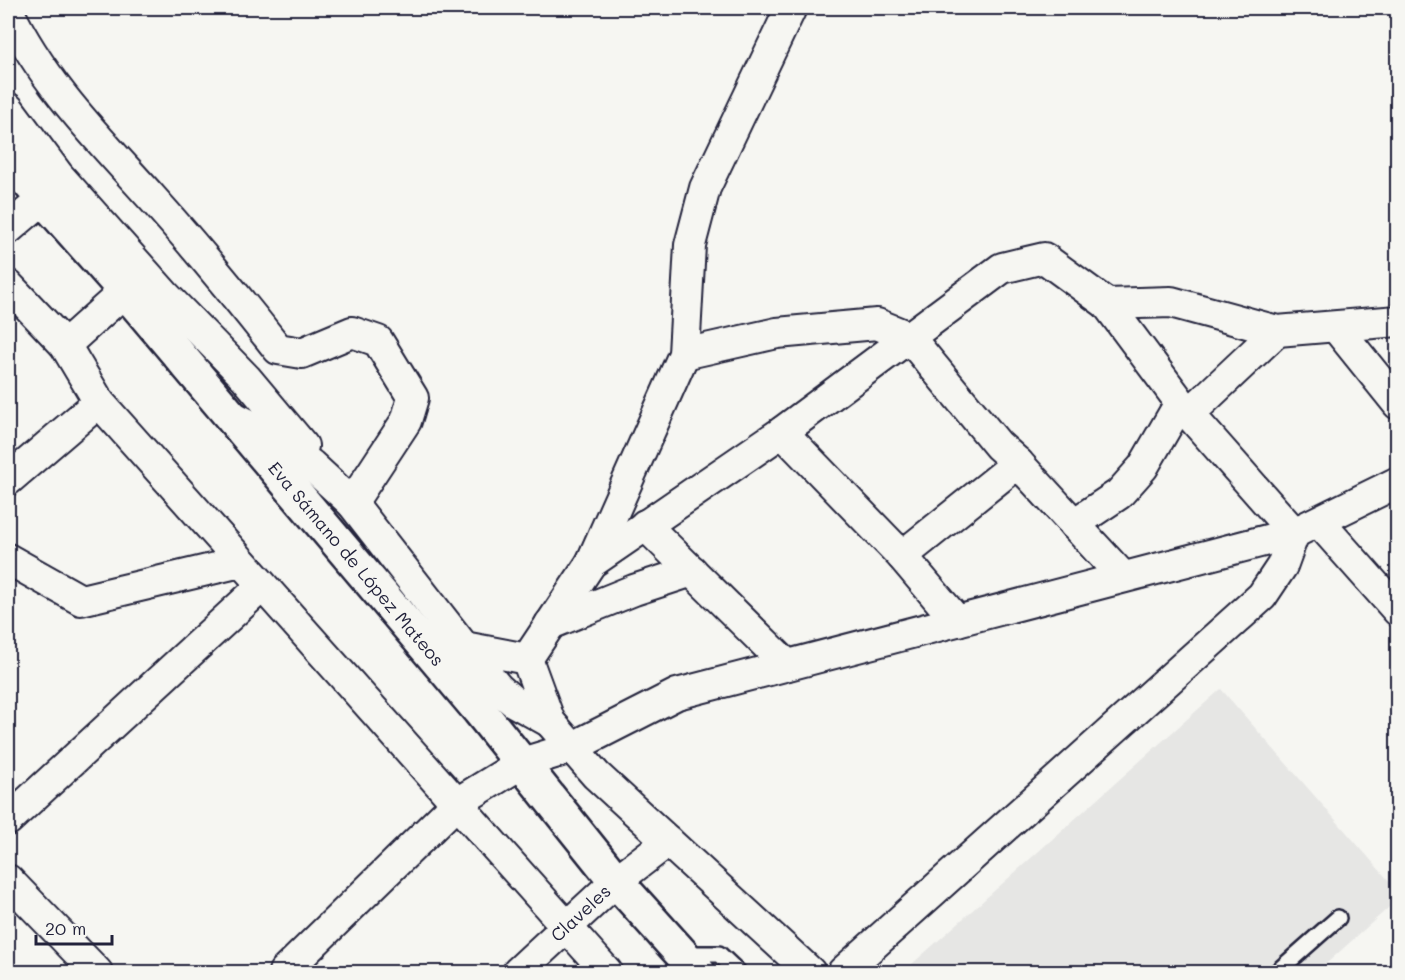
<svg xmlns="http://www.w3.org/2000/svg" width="1405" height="980" viewBox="0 0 1405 980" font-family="Mali,sans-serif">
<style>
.built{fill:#e6e6e4}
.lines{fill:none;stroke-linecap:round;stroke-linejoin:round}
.lane-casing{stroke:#22223b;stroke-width:20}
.street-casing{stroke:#22223b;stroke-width:34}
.secondary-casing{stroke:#22223b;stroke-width:38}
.lane{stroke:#f6f6f2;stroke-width:15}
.street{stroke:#f6f6f2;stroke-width:30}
.secondary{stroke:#f6f6f2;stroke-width:33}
.labels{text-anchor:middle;stroke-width:4.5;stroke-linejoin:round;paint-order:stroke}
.street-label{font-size:18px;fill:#22223b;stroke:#f6f6f2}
</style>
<rect width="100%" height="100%" fill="#f6f6f2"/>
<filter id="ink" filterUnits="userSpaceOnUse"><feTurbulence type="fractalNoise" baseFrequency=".0167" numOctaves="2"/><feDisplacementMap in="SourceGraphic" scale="12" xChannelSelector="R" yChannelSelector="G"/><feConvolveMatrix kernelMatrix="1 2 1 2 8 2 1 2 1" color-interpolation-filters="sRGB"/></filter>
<g filter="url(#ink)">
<path class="built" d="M1221,689L1397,890V900L1317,972H903Z"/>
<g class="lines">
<defs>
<path id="lane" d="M685,954H719L738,972
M1277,972L1338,918"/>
<g id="street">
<path d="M8,10C42,82 99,139 152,198C196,247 237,297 278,349L302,353L352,332L378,341L413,398L406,421L352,503"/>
<path d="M8,108L58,175L165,295L246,378L303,446"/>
<path d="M8,229L43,199"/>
<path d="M8,285L65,345L99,402L607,972"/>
<path d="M1336,327L1398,404"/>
<path d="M65,345L125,291"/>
<path d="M684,354L777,333L877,324L909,337L998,445L1018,463L902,556L782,432"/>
<path d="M1189,414L1277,331"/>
<path d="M230,415L271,436L311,465L352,503L464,647L527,659L591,563L782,432L1002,268L1044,258L1107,304L1171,302L1277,331L1398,321"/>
<path d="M1018,463L1123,577"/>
<path d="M8,480L99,402"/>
<path d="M1319,522L1398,611"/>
<path d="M1074,524L1119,494L1143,467L1180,403"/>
<path d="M645,525L787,665"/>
<path d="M902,556L957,621"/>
<path d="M8,559L81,600L241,562"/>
<path d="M591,563L684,354L690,245L705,188L791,8"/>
<path d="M550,624L634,590L692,571"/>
<path d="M464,647L498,688L514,702L550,722"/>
<path d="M527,659L550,722L596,775L810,972"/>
<path d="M8,820L262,586"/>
<path d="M8,880L97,972"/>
<path d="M284,972L457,803L522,763L571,748L677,694L1294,533L1398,482"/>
<path id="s1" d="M518,972L616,881L668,841"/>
<path d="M843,972L1262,596L1282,566L1294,533L1189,414L1107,304"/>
</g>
<g id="secondary">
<path id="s2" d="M8,159L125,291L479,710L616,881L698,972"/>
</g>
</defs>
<use href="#lane" class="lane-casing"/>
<use href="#street" class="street-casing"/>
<use href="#secondary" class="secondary-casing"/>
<use href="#lane" class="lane"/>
<use href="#street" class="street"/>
<use href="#secondary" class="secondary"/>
</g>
</g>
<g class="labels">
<g class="street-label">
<text dy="6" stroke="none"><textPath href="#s2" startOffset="534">Eva Sámano de López Mateos</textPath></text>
<text dy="6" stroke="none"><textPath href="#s1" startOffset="86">Claveles</textPath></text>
</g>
</g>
<rect width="1405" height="980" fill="none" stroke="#f6f6f2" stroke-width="30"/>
<rect x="15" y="15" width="1375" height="950" fill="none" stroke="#22223b" stroke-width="2" filter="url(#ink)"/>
<path d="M36 935v9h76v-9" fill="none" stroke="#22223b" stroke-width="3"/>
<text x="45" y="935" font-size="18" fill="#22223b" stroke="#f6f6f2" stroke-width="4.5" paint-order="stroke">20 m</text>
</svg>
